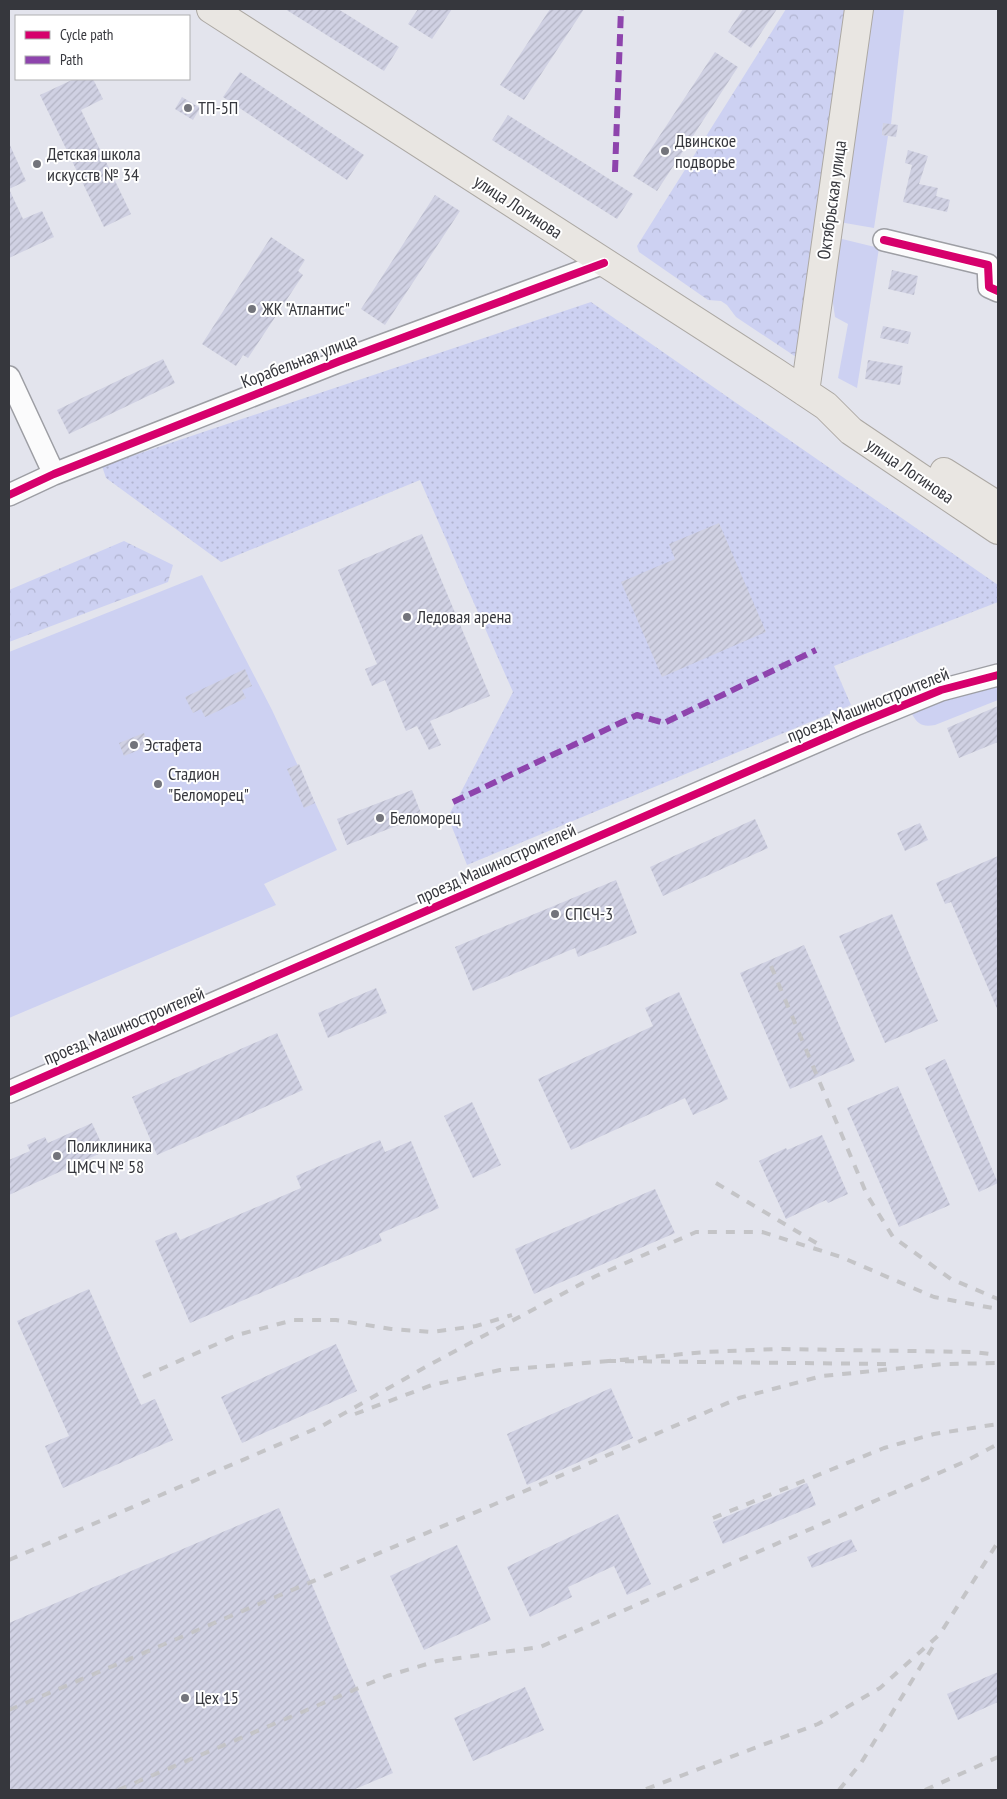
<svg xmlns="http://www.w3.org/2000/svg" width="1007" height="1799" viewBox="0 0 1007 1799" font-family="'PT Sans Narrow',sans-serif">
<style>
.grass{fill:#cdd1f2}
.forest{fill:url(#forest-crowns)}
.park{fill:url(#park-dots)}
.building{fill:url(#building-hatch)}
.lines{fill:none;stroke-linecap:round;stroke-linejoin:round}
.minor-casing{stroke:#9d9ea4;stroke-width:24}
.major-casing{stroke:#aca8a3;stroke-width:30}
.minor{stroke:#fbfbfc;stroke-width:21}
.major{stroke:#e9e6e2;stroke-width:28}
.rail{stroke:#c4c4c7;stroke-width:4;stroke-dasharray:9 9;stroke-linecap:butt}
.quiet{stroke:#8e44ad;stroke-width:6;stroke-dasharray:12 6;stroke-linecap:butt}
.cycleway-casing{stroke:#fff;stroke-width:11}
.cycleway{stroke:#d6006c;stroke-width:8}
.poi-dot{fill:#73747b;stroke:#fff;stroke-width:2}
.labels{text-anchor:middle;stroke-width:4;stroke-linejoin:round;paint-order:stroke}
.poi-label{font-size:18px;fill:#36373d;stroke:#fff;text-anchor:start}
.street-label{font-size:18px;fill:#36373d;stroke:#fff}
</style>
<defs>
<pattern id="forest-crowns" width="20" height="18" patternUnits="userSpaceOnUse" patternTransform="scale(1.25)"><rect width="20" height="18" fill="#cdd1f2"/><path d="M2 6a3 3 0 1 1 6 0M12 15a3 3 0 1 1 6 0" fill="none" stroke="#b1b4d0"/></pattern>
<pattern id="park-dots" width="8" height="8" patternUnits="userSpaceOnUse" patternTransform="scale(1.25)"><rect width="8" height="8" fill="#cdd1f2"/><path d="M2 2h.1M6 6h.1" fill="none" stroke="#b1b4d0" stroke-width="1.8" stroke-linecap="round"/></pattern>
<pattern id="building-hatch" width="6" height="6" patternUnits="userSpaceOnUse" patternTransform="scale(1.25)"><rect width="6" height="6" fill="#d0d1e3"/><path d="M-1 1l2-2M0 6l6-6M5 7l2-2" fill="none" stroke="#b3b4c4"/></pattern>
</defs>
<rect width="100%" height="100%" fill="#e3e4ed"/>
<path class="grass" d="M869,9H904L891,124H883L882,135L888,136L874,228L839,222Z
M838,238L879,248L857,388L838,378L848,324L835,317L831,289Z
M202,575L272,710L337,850L264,884L276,905L9,1018V652Z
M998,685V700L935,725C923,727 918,725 912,714L915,704Z"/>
<path class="forest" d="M786,9H853L802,361L736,317L727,305L721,301L708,300L639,252L637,246Z
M124,541L173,565L168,582L9,642V590Z"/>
<path class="park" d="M591,302L998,585V602L834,666L851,705L467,865L448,817L513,692L420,480L221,562L106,478L102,466Z"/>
<path class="building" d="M285,9H338L399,47L384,71Z
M418,9H452L432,39L408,24Z
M550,9H584L524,100L500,85Z
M743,9H777L751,48L728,32Z
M715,52L738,67L657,191L633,176Z
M240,72L364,155L347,180L223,97Z
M74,79H93L103,99L81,110L131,214L104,227L40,95Z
M182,97L200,108L193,120L175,109Z
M508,115L633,194L617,219L492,140Z
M883,123L898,125L896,137L882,135Z
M9,143L26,181L9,189L23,219L42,211L54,237L9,258Z
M908,150L928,156L919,184L938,188L936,196L950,200L947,212L903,202L912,165L905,163Z
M435,195L460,211L385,325L361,309Z
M271,237L305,260L298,271L303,275L248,358L243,355L236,366L202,344Z
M892,270L918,276L914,295L888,289Z
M883,326L911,332L908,344L880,338Z
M163,359L175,383L69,434L57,410Z
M868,360L903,366L900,385L865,379Z
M719,523L766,632L662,677L621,582L675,559L669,544Z
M422,534L490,696L430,721L441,745L429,750L417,726L406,731L385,680L372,686L365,669L377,664L338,570Z
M245,669L252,686L242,690L246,698L205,717L201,709L193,713L185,697Z
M998,706V742L959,758L947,728Z
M144,733L149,746L124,756L119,743Z
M299,764L315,803L304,808L287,769Z
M412,790L422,816L347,845L337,819Z
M755,819L768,848L663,896L650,867Z
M920,823L928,840L905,851L897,833Z
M998,856V1011L951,902L945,904L936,883Z
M616,880L637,933L578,957L575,948L473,991L455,947Z
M892,914L938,1021L885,1043L839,936Z
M804,945L855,1061L790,1089L740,973Z
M376,988L387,1013L328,1038L318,1013Z
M679,992L728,1099L693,1115L685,1098L571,1150L538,1079L653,1026L645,1008Z
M277,1033L303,1090L157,1155L132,1097Z
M945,1059L998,1183L979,1192L925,1068Z
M898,1086L950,1205L899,1227L847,1108Z
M472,1102L501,1165L473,1178L444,1116Z
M92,1123L105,1151L9,1195V1160L30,1151L27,1145L45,1137L48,1143Z
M822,1135L848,1194L828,1203L826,1200L786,1219L759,1161L786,1148L787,1150Z
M380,1140L385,1152L411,1141L439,1208L379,1234L382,1241L190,1323L155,1241L176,1232L180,1240L301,1188L296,1176Z
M655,1189L675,1233L534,1294L515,1249Z
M89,1289L141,1405L155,1399L173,1440L63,1488L45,1446L69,1436L17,1321Z
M336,1344L357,1391L242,1443L221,1397Z
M611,1388L633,1438L527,1485L507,1434Z
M807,1483L816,1505L723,1544L713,1522Z
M279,1508L393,1773L353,1790H9V1623Z
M618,1514L651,1584L627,1595L614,1566L568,1587L572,1597L530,1617L507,1567Z
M851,1539L857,1551L812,1568L807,1557Z
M457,1545L491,1620L424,1650L390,1576Z
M998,1672V1702L958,1720L947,1694Z
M525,1687L544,1730L473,1761L454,1718Z"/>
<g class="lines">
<defs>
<path id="minor" d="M884,240L988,265L989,287L998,291
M9,377L54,474
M9,495L54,474L340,361L604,263
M9,1092L855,725L941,690L998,675"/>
<path id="major" d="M211,9L775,372L826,406L851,431L998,530
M805,392L859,9
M944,472L998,506"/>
</defs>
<use href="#minor" class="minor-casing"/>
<use href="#major" class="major-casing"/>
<use href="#minor" class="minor"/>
<use href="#major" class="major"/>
<path class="rail" d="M771,966L867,1195L893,1237L951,1279L998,1299
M716,1183L823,1247
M886,1364L609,1361L705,1352L778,1349L974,1352L998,1355
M143,1377L237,1335L294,1320H336L391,1329L432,1332L476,1326L512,1315
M355,1414L432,1385L500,1370L609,1361
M713,1518L884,1448L934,1434L998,1424
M9,1560L322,1426L429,1365L596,1276L696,1232H762L841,1257L934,1297L998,1309
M9,1710L495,1504L739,1398L822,1376L944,1364L998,1363
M646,1789L818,1724L880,1688L940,1634L998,1542
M118,1790L387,1676L437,1661L540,1647L964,1462L998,1444
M839,1790L861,1763L934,1645
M925,1790L998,1757"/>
<path class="quiet" d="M615,172L621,9
M453,802L637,715L664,723L816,650"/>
<defs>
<path id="cycleway" d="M884,240L988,265L989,287L998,291
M9,495L54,474L340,361L604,263
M9,1092L855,725L941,690L998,675"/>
</defs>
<use href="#cycleway" class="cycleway-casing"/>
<use href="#cycleway" class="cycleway"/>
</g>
<g class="poi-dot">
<circle cx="188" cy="108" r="5"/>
<circle cx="665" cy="151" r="5"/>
<circle cx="37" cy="164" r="5"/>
<circle cx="252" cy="309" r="5"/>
<circle cx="407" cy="617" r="5"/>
<circle cx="134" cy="745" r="5"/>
<circle cx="158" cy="784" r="5"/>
<circle cx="380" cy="818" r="5"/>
<circle cx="555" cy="914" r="5"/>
<circle cx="57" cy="1156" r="5"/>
<circle cx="185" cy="1698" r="5"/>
</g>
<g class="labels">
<g class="poi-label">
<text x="198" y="114">ТП-5П</text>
<text x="675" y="147">Двинское<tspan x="675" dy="21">подворье</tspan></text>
<text x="47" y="160">Детская школа<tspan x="47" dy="21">искусств № 34</tspan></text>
<text x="262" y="315">ЖК "Атлантис"</text>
<text x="417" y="623">Ледовая арена</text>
<text x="144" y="751">Эстафета</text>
<text x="168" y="780">Стадион<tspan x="168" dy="21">"Беломорец"</tspan></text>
<text x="390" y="824">Беломорец</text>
<text x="565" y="920">СПСЧ-3</text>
<text x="67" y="1152">Поликлиника<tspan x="67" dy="21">ЦМСЧ № 58</tspan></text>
<text x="195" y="1704">Цех 15</text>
</g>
<g class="street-label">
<text transform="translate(832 200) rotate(-82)" y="6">Октябрьская улица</text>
<text transform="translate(518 207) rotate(33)" y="6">улица Логинова</text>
<text transform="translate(299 361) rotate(-21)" y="6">Корабельная улица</text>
<text transform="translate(910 471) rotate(34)" y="6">улица Логинова</text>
<text transform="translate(868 705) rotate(-22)" y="6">проезд Машиностроителей</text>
<text transform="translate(496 864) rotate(-24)" y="6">проезд Машиностроителей</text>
<text transform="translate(124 1026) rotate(-23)" y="6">проезд Машиностроителей</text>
</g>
</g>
<rect width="1007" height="1799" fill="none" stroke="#36373d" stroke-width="20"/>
<rect x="15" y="15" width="175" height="65" fill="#ffffff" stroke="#afafb1"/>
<rect x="25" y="31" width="25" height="8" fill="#d6006c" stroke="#afafb1"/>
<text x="60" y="40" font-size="15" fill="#36373d">Cycle path</text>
<rect x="25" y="56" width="25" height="8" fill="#8e44ad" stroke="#afafb1"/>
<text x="60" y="65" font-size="15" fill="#36373d">Path</text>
</svg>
